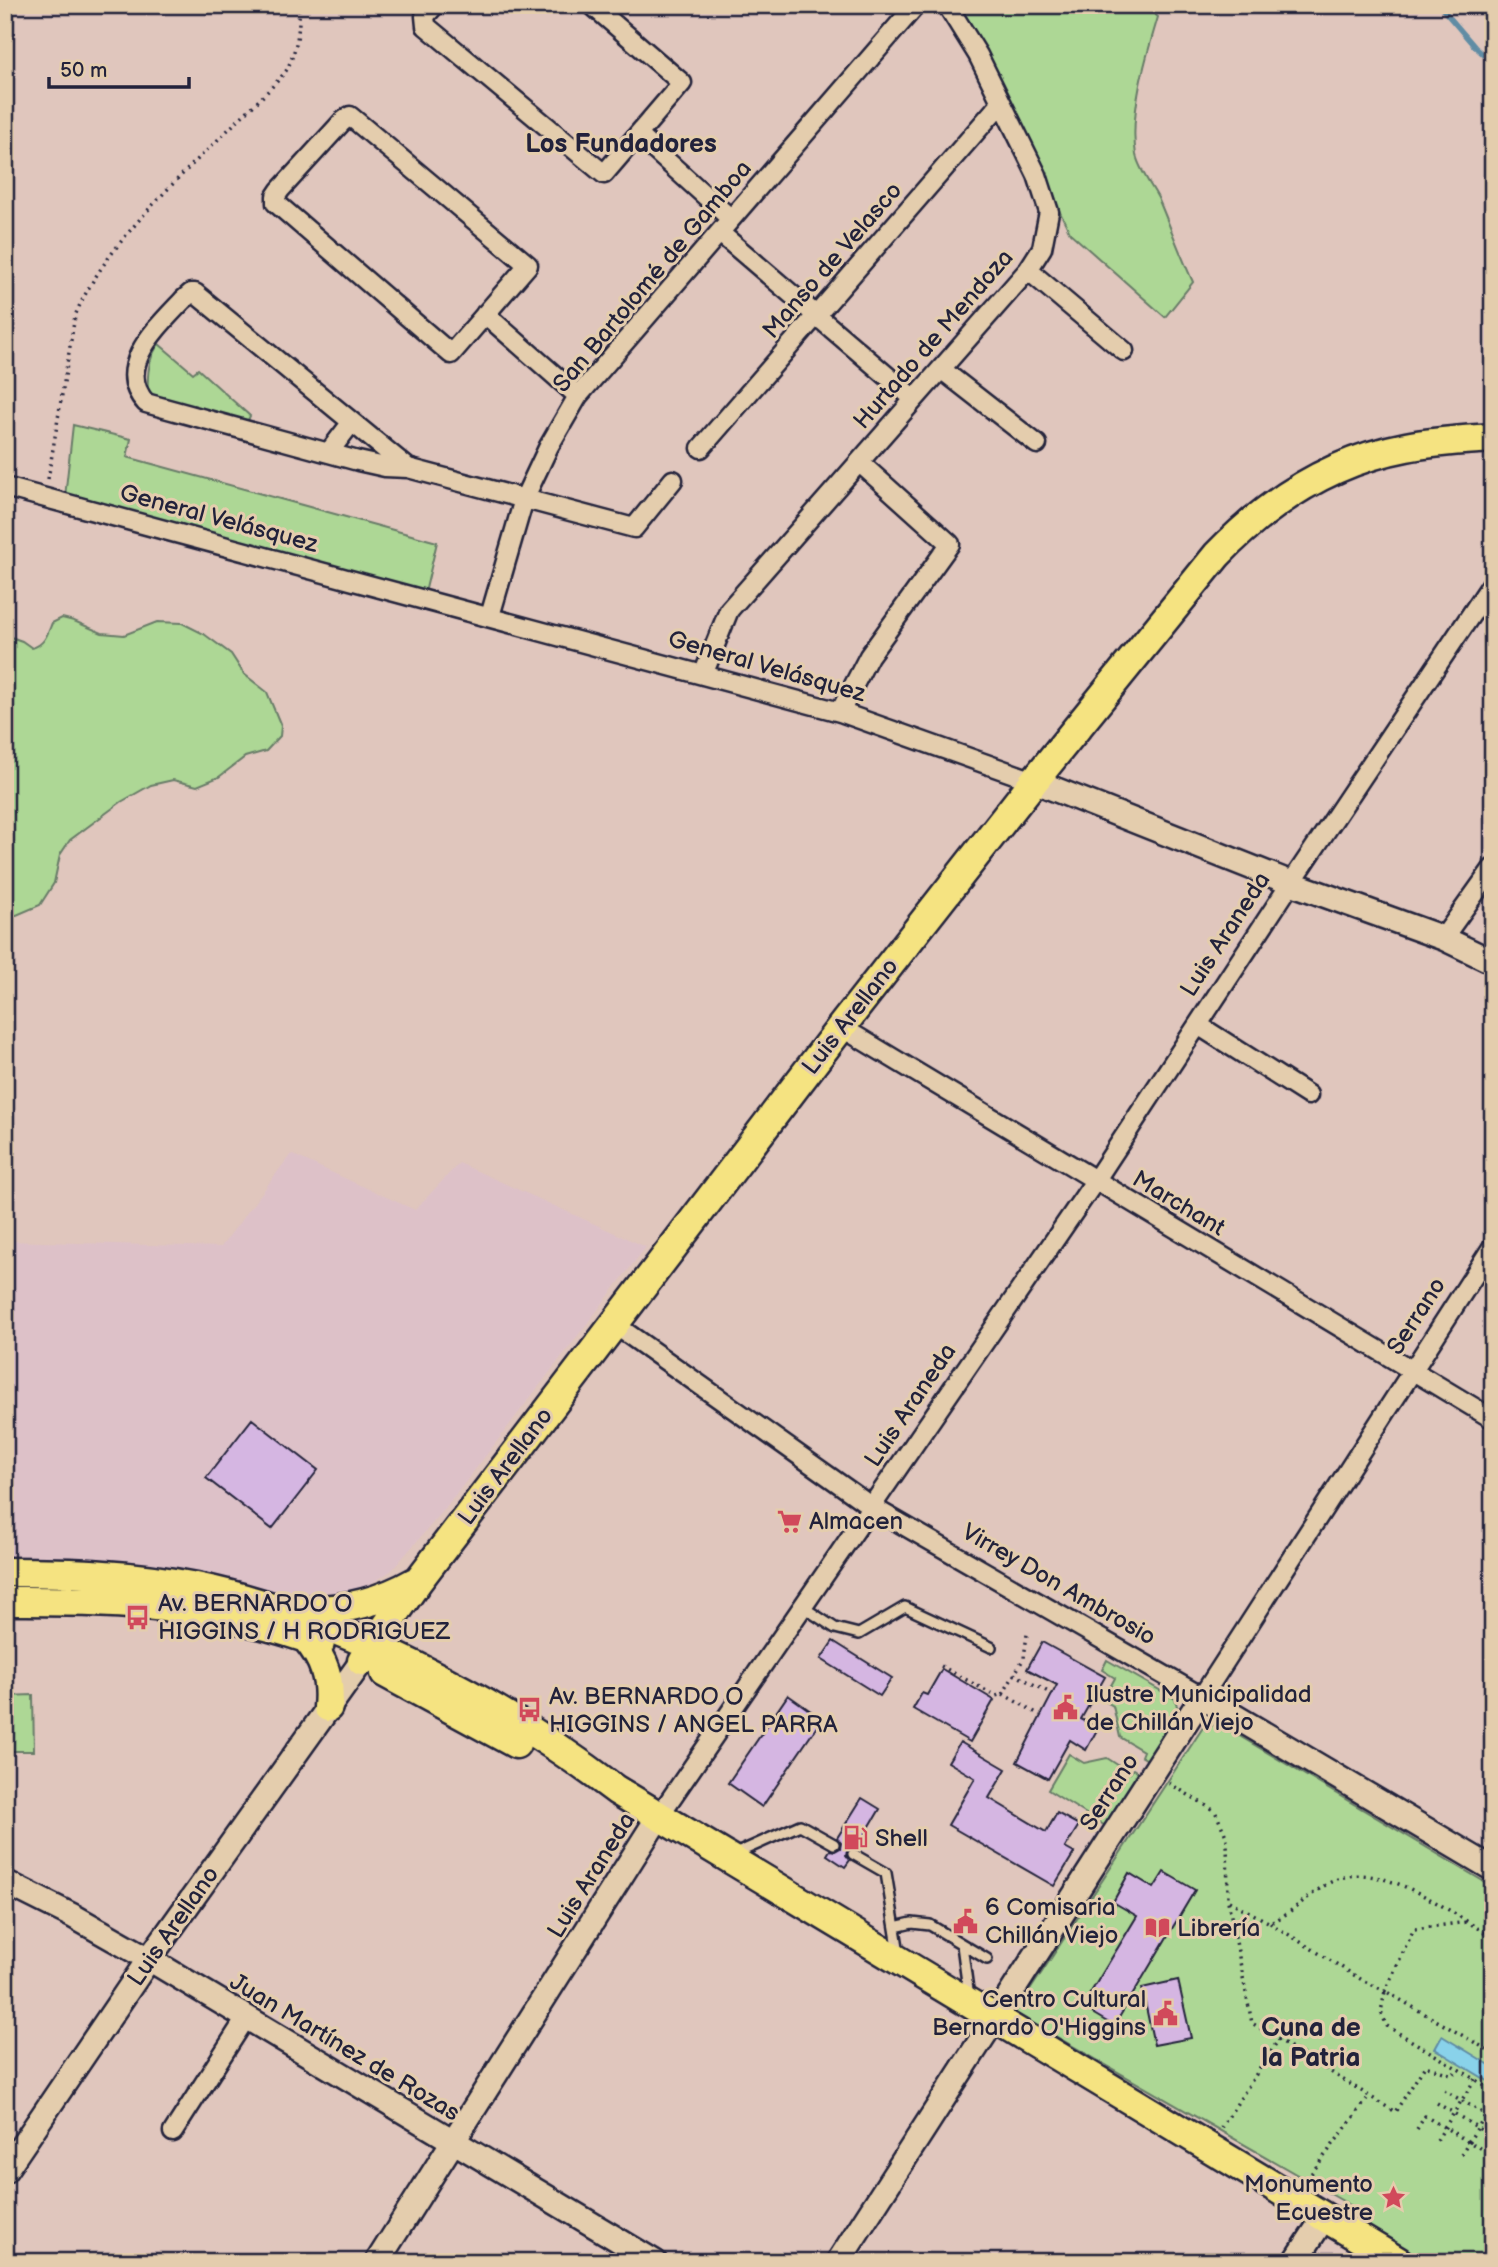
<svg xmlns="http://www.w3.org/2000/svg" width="1498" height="2267" viewBox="0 0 1498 2267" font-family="'Balsamiq Sans',sans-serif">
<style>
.built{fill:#ddc1c8}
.green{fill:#add795;stroke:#687c68;stroke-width:2}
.water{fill:#89d2ea;stroke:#608ca4;stroke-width:2}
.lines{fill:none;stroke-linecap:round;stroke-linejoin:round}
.stream{stroke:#608ca4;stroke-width:5}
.building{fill:#d5b6e2;stroke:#22223b;stroke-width:2}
.service-casing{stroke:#22223b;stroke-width:14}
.minor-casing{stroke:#22223b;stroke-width:23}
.tertiary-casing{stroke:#22223b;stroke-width:28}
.primary-casing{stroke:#22223b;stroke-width:33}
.path{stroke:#22223b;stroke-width:3.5;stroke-dasharray:2 5;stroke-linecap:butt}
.service{stroke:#e4cdad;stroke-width:9}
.minor{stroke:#e4cdad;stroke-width:18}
.tertiary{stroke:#e4cdad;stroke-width:23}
.primary{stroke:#f5e381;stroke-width:28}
.labels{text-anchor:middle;stroke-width:6;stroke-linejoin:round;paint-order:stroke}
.street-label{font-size:24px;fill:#22223b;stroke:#e4cdad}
.poi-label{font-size:24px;fill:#22223b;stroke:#e4cdad;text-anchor:start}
.neighbourhood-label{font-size:26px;font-weight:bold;fill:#22223b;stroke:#e4cdad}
</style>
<rect width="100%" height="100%" fill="#e0c6bd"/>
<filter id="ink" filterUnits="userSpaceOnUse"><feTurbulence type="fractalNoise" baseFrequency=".0143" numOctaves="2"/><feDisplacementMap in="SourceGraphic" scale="14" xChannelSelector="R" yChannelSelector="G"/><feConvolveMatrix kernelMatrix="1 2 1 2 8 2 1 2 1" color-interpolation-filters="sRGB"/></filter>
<g filter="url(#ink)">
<path class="built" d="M291,1154L415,1210L459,1163L646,1247L444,1510L392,1570L347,1600L294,1595L229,1582L5,1563V1241L221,1247Z"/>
<path class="green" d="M960,5H1144L1158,17C1146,57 1129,113 1136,155C1139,169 1151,185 1158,198C1170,226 1180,254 1193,282L1165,317L1070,233Z
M159,344L193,373L198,369L250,416L247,422L161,400L148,391C147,375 148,358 159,344Z
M73,425L131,439L127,457L437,542L425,593L65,497Z
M62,618L74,621L102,633L124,635L157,622L182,623L204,634L231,654L244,674L267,692L281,726L280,736L266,751L245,757L219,777L197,786L173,780L151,785L121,802L70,840L60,855L54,883L40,905L5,920V635L22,641L32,648C45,644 47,635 52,623Z
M1107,1660L1175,1699L1180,1717L1151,1762L1141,1756L1143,1751L1120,1737L1113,1706L1103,1700L1115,1678L1102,1670Z
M33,1695L34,1751H5V1696Z
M1221,1725L1493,1887V2262H1418L1348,2220L1355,2208L1015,2013L1204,1726Z
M1069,1754L1084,1763L1107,1758L1130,1773L1133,1769L1141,1774L1107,1827L1048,1790Z"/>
<path class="water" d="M1442,2036L1493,2067V2084L1435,2049Z"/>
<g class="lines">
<path class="stream" d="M1439,5L1475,47L1493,63"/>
</g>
<path class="building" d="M252,1419L318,1470L272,1529L206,1478Z
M833,1641L892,1678L880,1696L821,1659Z
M1042,1642L1105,1677L1081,1719L1098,1728L1086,1750L1070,1740L1048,1779L1017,1762L1057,1685L1027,1669Z
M942,1669L994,1700L970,1742L913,1709L922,1693L927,1695Z
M788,1695L822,1719L762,1807L728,1783Z
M960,1742L1006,1769L989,1798L1046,1832L1057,1813L1079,1825L1065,1848L1074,1853L1054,1886L948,1825L975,1778L948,1762Z
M862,1798L880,1809L857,1848L852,1847L847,1850L846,1855L850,1860L845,1867L827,1855L830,1850L835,1851L840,1848L841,1843L837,1838Z
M1164,1872L1195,1890L1114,2026L1082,2007L1137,1916L1113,1902L1129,1873L1154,1888Z
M1178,1980L1191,2038L1154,2045L1142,1988Z"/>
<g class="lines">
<defs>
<path id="service" d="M803,1607L835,1628L859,1634L905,1607L991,1647
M735,1854L800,1825L834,1844
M853,1854L886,1873L899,1953
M895,1927L912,1923L930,1925L987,1959
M962,1945L969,1997"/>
<path id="minor" d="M435,5L425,16L426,26L604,174L682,83L592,5
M350,116L528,265L451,354L276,203V196L280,190L342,122Z
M638,135L731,219
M720,233L914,399
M1028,270L1124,351
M485,314L578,396
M941,369L1037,444
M701,448L1000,104
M329,452L352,422
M408,468L195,293H191L183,300C158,327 113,367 146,403L358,461L385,467L408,468L634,528L673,480
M5,487L840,712L1034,781
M490,616L524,499L549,446L578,396L916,5
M703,675L729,610L1028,270L1042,248L1049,212L1037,175L978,55L947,5
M840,712L869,656L950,544L859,462
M1443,938L1493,868
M1198,1025L1308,1095
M841,1027L1493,1419
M614,1324L872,1507L1202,1697L1493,1246
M659,1816L1095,1181L1291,883L1493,582
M173,2132L246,2018"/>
<path id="tertiary" d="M1034,781L1291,883L1443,938L1493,962
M5,1882L73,1916L149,1959L655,2262
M5,2171L149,1959L362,1661
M377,2262L659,1816
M838,2262L1202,1697L1493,1869
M1295,2262L1325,2216"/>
<path id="primary" d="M5,1572C70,1572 133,1574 196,1587C338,1616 501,1702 616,1790L1399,2262
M5,1601C114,1600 216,1604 320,1643
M297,1610C340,1612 378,1603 415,1582
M306,1638C324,1659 331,1680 328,1707
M362,1661L418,1581L841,1027L1034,781L1217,555C1269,501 1332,461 1406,447C1435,441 1464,440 1493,438
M385,1673L516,1744"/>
</defs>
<use href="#service" class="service-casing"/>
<use href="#minor" class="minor-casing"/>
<use href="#tertiary" class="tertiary-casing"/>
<use href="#primary" class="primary-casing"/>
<path class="path" d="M48,479L75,316C102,249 177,179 229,129C248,110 269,92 286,71C297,50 300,29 299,5
M941,1666L996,1696L1003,1694L1024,1658L1027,1634
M1014,1674L1056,1696
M1003,1694L1040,1715
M1169,1783L1215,1811L1227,1838L1228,1901L1252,2023L1395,2112L1425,2066L1453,2075L1457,2069
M1229,1901L1270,1923C1296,1912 1317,1884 1344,1877C1388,1865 1456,1915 1493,1938
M1270,1923L1362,1980L1385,1991L1414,1929L1467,1922
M1493,2053L1385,1991L1381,2012L1387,2026L1493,2090
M1444,2090L1493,2119
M1437,2103L1493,2137
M1221,2128L1279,2039
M1417,2129L1425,2116L1493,2156
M1437,2140L1475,2079
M1461,2154L1493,2103
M1485,2169L1493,2156
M1307,2179L1369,2097"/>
<use href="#service" class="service"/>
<use href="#minor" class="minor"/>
<use href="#tertiary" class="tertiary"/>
<use href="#primary" class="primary"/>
</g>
</g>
<defs>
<symbol id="supermarket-bare" viewBox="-9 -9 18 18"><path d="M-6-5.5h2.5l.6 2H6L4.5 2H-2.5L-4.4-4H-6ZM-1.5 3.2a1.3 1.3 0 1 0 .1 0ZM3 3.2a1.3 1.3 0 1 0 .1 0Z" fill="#d1495b" stroke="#e4cdad" stroke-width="2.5" paint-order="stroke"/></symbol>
<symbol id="bus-bare" viewBox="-9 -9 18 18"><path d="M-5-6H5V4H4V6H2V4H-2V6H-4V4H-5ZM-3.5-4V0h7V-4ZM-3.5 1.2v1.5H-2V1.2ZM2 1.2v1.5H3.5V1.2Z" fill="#d1495b" stroke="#e4cdad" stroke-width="2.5" paint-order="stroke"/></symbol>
<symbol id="civic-bare" viewBox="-9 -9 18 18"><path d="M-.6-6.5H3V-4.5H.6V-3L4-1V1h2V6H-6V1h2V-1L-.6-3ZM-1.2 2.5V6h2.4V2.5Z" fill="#d1495b" stroke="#e4cdad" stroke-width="2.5" paint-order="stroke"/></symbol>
<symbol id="fuel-bare" viewBox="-9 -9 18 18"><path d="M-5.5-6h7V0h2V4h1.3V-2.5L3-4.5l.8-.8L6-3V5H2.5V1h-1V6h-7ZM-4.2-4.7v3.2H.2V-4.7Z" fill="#d1495b" stroke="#e4cdad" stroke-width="2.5" paint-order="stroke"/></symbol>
<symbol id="library-bare" viewBox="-9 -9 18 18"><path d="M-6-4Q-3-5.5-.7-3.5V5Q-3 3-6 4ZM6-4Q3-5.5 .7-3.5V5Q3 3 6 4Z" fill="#d1495b" stroke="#e4cdad" stroke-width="2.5" paint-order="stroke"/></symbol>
<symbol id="sight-bare" viewBox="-9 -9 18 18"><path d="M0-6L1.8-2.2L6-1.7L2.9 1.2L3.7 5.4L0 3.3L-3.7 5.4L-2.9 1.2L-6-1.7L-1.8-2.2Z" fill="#d1495b" stroke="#e4cdad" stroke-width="2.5" paint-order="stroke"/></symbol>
</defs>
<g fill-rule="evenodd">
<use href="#supermarket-bare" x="772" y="1504" width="35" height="35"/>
<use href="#bus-bare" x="120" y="1600" width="35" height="35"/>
<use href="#civic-bare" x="1048" y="1690" width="35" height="35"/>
<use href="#bus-bare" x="512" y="1692" width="35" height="35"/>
<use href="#fuel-bare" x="838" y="1820" width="35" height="35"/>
<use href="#civic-bare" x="948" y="1904" width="35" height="35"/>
<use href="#library-bare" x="1140" y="1910" width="35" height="35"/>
<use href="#civic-bare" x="1148" y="1996" width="35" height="35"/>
<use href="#sight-bare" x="1376" y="2180" width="35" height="35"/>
</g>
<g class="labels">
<g class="street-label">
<text transform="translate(832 260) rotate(-49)" y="8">Manso de Velasco</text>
<text transform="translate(652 276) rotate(-50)" y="8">San Bartolomé de Gamboa</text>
<text transform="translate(933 339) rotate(-49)" y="8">Hurtado de Mendoza</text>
<text transform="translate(219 518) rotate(15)" y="8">General Velásquez</text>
<text transform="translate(767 666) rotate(16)" y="8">General Velásquez</text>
<text transform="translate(1225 934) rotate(-57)" y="8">Luis Araneda</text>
<text transform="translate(850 1016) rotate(-52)" y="8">Luis Arellano</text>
<text transform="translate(1179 1203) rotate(31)" y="8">Marchant</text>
<text transform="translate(1416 1316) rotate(-57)" y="8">Serrano</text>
<text transform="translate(910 1405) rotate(-56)" y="8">Luis Araneda</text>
<text transform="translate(505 1466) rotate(-53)" y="8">Luis Arellano</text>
<text transform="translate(1059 1584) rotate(30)" y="8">Virrey Don Ambrosio</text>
<text transform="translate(1109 1792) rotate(-57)" y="8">Serrano</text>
<text transform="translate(591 1875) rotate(-58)" y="8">Luis Araneda</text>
<text transform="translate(173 1926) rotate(-55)" y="8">Luis Arellano</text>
<text transform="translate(345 2047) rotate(31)" y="8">Juan Martínez de Rozas</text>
</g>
<g class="poi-label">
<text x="809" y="1529">Almacen</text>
<text x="158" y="1611">Av. BERNARDO O<tspan x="158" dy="28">HIGGINS / H RODRIGUEZ</tspan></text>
<text x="1086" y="1702">Ilustre Municipalidad<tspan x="1086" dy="28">de Chillán Viejo</tspan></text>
<text x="549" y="1704">Av. BERNARDO O<tspan x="549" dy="28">HIGGINS / ANGEL PARRA</tspan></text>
<text x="875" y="1846">Shell</text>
<text x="985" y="1915">6 Comisaria<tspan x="985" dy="28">Chillán Viejo</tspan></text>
<text x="1177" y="1936">Librería</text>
<text x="1146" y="2007" text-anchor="end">Centro Cultural<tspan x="1146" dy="28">Bernardo O'Higgins</tspan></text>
<text x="1373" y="2192" text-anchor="end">Monumento<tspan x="1373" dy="28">Ecuestre</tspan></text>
</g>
<g class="neighbourhood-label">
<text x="621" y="152">Los Fundadores</text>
<text x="1311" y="2036">Cuna de<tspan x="1311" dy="30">la Patria</tspan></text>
</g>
</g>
<rect width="1498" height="2267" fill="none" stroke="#e4cdad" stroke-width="28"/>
<rect x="14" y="14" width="1470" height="2239" fill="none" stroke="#22223b" stroke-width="2.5" filter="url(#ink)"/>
<path d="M49 77v10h140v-10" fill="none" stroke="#22223b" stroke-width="3.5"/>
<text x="60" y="77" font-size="21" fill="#22223b" stroke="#e4cdad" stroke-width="5" paint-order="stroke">50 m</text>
</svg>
